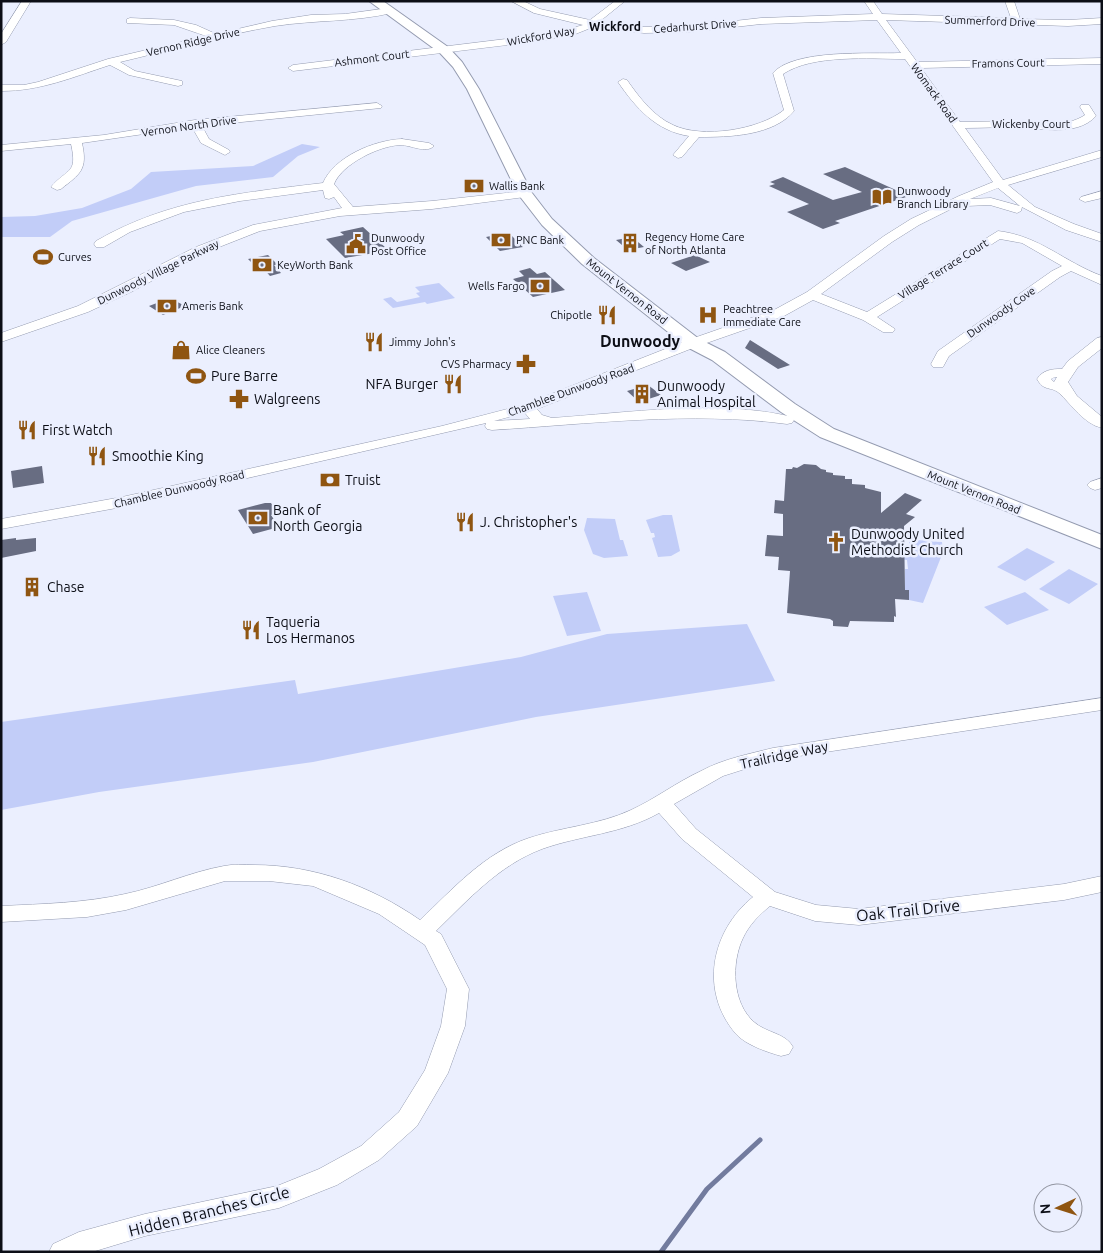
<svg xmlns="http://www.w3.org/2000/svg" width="1103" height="1253" viewBox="0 0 1103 1253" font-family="Ubuntu,sans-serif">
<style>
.green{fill:#c2cdf8}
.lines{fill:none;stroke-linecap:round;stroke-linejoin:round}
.stream{stroke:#727b9e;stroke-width:5}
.building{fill:#686d82}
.minor-casing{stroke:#949bb0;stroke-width:1}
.major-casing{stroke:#949bb0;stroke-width:2}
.minor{fill:#fff;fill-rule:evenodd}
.major{fill:#fff;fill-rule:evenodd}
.labels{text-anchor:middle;stroke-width:5;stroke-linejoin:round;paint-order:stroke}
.far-street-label{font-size:11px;fill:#0c0e16;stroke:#ebeffe}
.far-poi-label{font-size:11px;fill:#0c0e16;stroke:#ebeffe;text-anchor:start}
.far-neighbourhood-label{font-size:12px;font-weight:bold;fill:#0c0e16;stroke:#ebeffe}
.poi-label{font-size:14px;fill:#0c0e16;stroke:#ebeffe;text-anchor:start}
.street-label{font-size:14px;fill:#0c0e16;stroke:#ebeffe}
.far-district-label{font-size:16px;font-weight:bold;fill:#0c0e16;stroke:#ebeffe}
.near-street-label{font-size:16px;fill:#0c0e16;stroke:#ebeffe}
</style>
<rect width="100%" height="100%" fill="#ebeffe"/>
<path class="green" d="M302,144L320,147L298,156L273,177L196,186L72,221L50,237H1V217L35,216L82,208L131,189L151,172L253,166Z
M439,283L455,298L427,304L425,302L393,308L383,299L391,297L397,302L420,297L416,293L420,292L415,287Z
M663,515H672L680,551L671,556L658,557L652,538L655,537L654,533H651L646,520Z
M587,518L615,519L620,540H623L628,556L604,558L593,554L584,530Z
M917,540L942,542L943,552L923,603L909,600V591L905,590V569H908L907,560L881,558L897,552L909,553V542Z
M1027,548L1055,562L1025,581L997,567Z
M1069,569L1098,584L1069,604L1039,589Z
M587,592L601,631L567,636L553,596Z
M1025,592L1049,610L1007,625L984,607Z
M747,624L775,681L536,717L313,762L99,792L1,810V722L295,680L298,694L521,657L607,634Z"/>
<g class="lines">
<path class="stream" d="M661,1252L707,1189L760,1140"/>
</g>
<path class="building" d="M845,167L909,196L835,221L840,223L823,229L787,212L809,204L769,186L775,184L770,182L783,177L833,200L862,192L823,174Z
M476,178L483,191L471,193L464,179Z
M363,227L387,249L384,250L386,251L345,258L326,239L344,235L340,232Z
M506,233L511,235L523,247L500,251L486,237Z
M632,237L644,247L628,250L616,240Z
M268,255L278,265H274L281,273L270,276L263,268L258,269L248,259Z
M695,255L710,262L686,271L671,263Z
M530,268L537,274L545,272L565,290L533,297L513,279L524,276L519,271Z
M170,298L185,306L163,315L149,306Z
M750,340L790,365L778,369L745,348Z
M648,385L661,395L639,402L627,391Z
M804,464L816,465L821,469L826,470V472L833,473V475L845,476V479H852V484L865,485V488L881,492V513L905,493L922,500L906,514L915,517L904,526L905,590H909V600L895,599L896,617L894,616V622L850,621L848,627L833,626V621L830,619L787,613L790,571L778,570L779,557L765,556L767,535L783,536V514L774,513L775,500L784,501L786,469H792L793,467L797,468Z
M42,466L44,483L13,488L11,471Z
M265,503H271L277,513L271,515L279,527L253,534L238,510Z
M16,538V540L36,538V551L1,558V540Z
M38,577V594L26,596L25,579Z"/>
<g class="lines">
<defs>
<path id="minor" d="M22,1H31L6,42L1,45V34Z
M511,1H523L540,9L590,20L615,1H625L599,22L644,27L690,26L761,18L873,14L864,1H873L882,14L1011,18L1005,1H1014L1020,19L1068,20L1102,18V24L1068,26L886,20L917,62L1102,58V64L921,68L960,122C979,122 997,121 1016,121C1039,121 1064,129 1085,115L1080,107L1081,105H1089L1096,116C1077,137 1041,128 1017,127C999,127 982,128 965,128L1003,180L1102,150V157L1008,185L1035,207L1074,224L1102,234V242L1066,230L1022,207L1021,211L1017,213L990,205L966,206L961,204L919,225L892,242L821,294L867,312L998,231C1040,236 1064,262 1102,276V285L1071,271L1060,277L949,356L943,367H933L931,364L938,351L1052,271L1062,266L1022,243L1000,239L877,317L895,329L893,332H883L863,320L813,300L784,316L698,346L537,409L542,415L552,418C626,413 721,399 792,417L794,420L792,423L787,424C692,411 588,424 492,430L487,429L485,426L486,423L122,507L1,529V519L122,497L442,426L523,405L688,340L774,310L807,292L884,236L911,219L959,196L993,182L905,59C869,59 813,54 783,74L794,111C773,136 729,137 699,137L682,157L678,158L673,155L689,136C656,131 636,108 618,82L623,79L627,80C639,97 653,116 673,125C702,139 759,130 784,110L773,73C794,49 870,54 901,53L877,20L761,24L690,32L644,33L593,27L573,35L540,41L293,71L288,68L293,65L555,33L583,25L534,13ZM998,188L1020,206L991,198L970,199ZM525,413L530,419L494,421Z
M389,8L392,9V13C354,22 314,20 275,26C223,35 171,50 120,62L135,71L182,81V85L178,86L129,75L110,65C73,77 41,91 1,91V85H24L38,82L108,59L206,36L174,25L127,23V19L130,18L174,20L196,25L216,34L272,21L311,15L345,14Z
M377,103L382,106L381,108L202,126L209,139L229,150L230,152L225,155L201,143L192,127L82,143C88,170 80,174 61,189L57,190L51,187C67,168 78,175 71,144L1,151V145L104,135L195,120Z
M402,139L429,143L434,146C426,154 411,145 400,145C379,146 342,164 334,184L353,207L432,201L525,191L531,194L525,197L432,209L340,216L260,231L204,253L131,292L88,312L1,342V333L78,306L196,247L253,225L342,208L334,197L329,199L325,198L323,190L240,201L184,212L130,232L104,247H96L94,244L96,241C169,199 241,193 323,183C334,157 374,140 402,139Z
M1102,191V198L1085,202L1079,199L1081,197Z
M1102,337V348L1078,367L1068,382L1077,396L1102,417V428C1084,424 1072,405 1059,393C1051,386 1044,392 1037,379C1043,370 1051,369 1062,369L1068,361L1097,338ZM1055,377H1057L1054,382L1051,379Z
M1102,478V488L1095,490L1090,488L1087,485L1090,482Z
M1102,698V710L773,760L723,776L674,804L696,829L775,892L816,905L859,909L1064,884L1102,876V892L1064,900L859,925L815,921L770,906C759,915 749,925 743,938C731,963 732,1003 754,1022C766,1033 786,1033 793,1047L789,1054L781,1056C767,1052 746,1045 736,1034C699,991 711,931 753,897L682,839L659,813C622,834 581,835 542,849C499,865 468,900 436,931L441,934L469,989L465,1026L448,1073L417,1126L379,1160L337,1185L279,1208L145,1236L92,1252H49L53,1244L79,1232L145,1214L277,1186L319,1169L361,1146L399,1112L425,1070L441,1026L447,989L425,945L379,914L313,886L269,881H225L126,910L87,917L1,922V906C43,904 85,903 125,894C159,887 190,872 224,866C233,864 244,865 254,865C314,865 371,886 420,920C453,889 484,853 529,838C562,827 599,825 631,810C655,799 677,782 701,771C723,759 749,754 773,748Z"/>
<path id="major" d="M369,1H383L448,47L462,62L479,89L532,193L552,219L594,258L699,339L725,352L795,404L834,429L1102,535V549L820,437L781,412L712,360L687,347L582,264L542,225L518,194L467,89L453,67L440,53Z"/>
</defs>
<use href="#minor" class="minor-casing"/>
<use href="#major" class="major-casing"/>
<use href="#minor" class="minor"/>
<use href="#major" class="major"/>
</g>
<defs>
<symbol id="bank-bare" viewBox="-9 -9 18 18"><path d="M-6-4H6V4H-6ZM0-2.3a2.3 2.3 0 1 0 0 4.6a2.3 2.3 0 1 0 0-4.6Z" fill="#8f5511" stroke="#ebeffe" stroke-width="2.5" paint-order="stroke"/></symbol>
<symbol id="library-bare" viewBox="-9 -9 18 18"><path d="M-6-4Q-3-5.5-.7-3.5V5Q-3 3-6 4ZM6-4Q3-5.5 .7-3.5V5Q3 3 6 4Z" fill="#8f5511" stroke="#ebeffe" stroke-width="2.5" paint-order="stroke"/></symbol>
<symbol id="building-bare" viewBox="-9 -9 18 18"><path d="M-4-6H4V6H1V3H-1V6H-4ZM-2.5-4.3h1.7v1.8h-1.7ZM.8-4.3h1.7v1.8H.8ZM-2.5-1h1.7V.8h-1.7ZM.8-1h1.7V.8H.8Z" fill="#8f5511" stroke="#ebeffe" stroke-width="2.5" paint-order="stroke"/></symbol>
<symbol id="civic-bare" viewBox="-9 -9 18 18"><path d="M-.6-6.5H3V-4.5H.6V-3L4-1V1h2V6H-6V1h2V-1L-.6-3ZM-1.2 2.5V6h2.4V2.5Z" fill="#8f5511" stroke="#ebeffe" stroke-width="2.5" paint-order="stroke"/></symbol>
<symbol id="stadium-bare" viewBox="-9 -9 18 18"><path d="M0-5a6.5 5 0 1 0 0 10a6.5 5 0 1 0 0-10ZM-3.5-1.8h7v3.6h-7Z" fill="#8f5511" stroke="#ebeffe" stroke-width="2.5" paint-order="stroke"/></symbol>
<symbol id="restaurant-bare" viewBox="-9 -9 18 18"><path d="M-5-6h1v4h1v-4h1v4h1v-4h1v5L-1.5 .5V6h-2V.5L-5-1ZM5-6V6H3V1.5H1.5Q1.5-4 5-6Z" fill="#8f5511" stroke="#ebeffe" stroke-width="2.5" paint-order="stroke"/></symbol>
<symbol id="hospital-bare" viewBox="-9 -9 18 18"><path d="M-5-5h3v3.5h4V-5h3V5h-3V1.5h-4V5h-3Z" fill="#8f5511" stroke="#ebeffe" stroke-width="2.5" paint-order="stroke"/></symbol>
<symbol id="shop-bare" viewBox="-9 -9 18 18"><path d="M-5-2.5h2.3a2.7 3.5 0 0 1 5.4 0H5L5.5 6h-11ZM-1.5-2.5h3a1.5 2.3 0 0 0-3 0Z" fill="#8f5511" stroke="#ebeffe" stroke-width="2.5" paint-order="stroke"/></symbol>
<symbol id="pharmacy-bare" viewBox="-9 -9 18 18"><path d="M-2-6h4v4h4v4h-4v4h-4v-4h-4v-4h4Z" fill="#8f5511" stroke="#ebeffe" stroke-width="2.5" paint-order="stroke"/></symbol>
<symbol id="church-bare" viewBox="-9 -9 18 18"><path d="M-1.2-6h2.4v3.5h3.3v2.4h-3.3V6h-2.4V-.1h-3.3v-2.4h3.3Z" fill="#8f5511" stroke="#ebeffe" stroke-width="2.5" paint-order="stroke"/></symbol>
</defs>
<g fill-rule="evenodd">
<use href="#bank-bare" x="460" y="172" width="28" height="28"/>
<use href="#library-bare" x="868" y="183" width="28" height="28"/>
<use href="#bank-bare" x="487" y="226" width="28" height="28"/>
<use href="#building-bare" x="616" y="229" width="28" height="28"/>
<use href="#civic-bare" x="342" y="230" width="28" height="28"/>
<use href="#stadium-bare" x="29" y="243" width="28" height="28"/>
<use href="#bank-bare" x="248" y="251" width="28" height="28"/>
<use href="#bank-bare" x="526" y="272" width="28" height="28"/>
<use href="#bank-bare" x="153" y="292" width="28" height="28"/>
<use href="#restaurant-bare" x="593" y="301" width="28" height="28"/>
<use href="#hospital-bare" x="694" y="301" width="28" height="28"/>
<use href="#restaurant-bare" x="360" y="328" width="28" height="28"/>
<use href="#shop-bare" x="167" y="336" width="28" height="28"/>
<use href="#pharmacy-bare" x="512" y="350" width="28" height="28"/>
<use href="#stadium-bare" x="182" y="362" width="28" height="28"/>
<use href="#restaurant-bare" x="439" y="370" width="28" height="28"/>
<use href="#building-bare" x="628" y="380" width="28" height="28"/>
<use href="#pharmacy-bare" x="225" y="385" width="28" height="28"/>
<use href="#restaurant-bare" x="13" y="416" width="28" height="28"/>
<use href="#restaurant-bare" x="83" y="442" width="28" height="28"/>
<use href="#bank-bare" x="316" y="466" width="28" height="28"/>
<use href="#bank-bare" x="244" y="504" width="28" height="28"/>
<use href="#restaurant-bare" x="451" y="508" width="28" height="28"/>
<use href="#church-bare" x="822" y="528" width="28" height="28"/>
<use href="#building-bare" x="18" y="573" width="28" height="28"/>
<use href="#restaurant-bare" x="237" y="616" width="28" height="28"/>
</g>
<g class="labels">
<g class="far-street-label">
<text transform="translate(990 21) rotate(2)" y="4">Summerford Drive</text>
<text transform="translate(695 26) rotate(-4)" y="4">Cedarhurst Drive</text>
<text transform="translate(541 36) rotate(-10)" y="4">Wickford Way</text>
<text transform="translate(193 42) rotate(-13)" y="4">Vernon Ridge Drive</text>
<text transform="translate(372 58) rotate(-7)" y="4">Ashmont Court</text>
<text transform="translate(1008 63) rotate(-1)" y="4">Framons Court</text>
<text transform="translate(934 93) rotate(54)" y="4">Womack Road</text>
<text x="1031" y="128">Wickenby Court</text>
<text transform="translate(189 126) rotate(-8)" y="4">Vernon North Drive</text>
<text transform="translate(943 269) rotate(-32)" y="4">Village Terrace Court</text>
<text transform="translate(158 272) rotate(-26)" y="4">Dunwoody Village Parkway</text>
<text transform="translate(627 291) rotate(38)" y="4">Mount Vernon Road</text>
<text transform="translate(1001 312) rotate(-35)" y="4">Dunwoody Cove</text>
<text transform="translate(571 390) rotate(-20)" y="4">Chamblee Dunwoody Road</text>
<text transform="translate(179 489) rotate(-13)" y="4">Chamblee Dunwoody Road</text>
<text transform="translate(974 492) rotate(22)" y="4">Mount Vernon Road</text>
</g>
<g class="far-poi-label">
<text x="489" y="190">Wallis Bank</text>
<text x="897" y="195">Dunwoody<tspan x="897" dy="13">Branch Library</tspan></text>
<text x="645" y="241">Regency Home Care<tspan x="645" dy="13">of North Atlanta</tspan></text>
<text x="371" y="242">Dunwoody<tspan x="371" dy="13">Post Office</tspan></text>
<text x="516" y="244">PNC Bank</text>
<text x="58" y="261">Curves</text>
<text x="277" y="269">KeyWorth Bank</text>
<text x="525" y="290" text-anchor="end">Wells Fargo</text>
<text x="182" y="310">Ameris Bank</text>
<text x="723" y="313">Peachtree<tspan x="723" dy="13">Immediate Care</tspan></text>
<text x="592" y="319" text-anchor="end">Chipotle</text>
<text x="389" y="346">Jimmy John's</text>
<text x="196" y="354">Alice Cleaners</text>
<text x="511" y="368" text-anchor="end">CVS Pharmacy</text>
</g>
<g class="far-neighbourhood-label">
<text x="615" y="31">Wickford</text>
</g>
<g class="poi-label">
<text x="211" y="381">Pure Barre</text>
<text x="438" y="389" text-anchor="end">NFA Burger</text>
<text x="657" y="391">Dunwoody<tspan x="657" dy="16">Animal Hospital</tspan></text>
<text x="254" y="404">Walgreens</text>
<text x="42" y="435">First Watch</text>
<text x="112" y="461">Smoothie King</text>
<text x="345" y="485">Truist</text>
<text x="273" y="515">Bank of<tspan x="273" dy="16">North Georgia</tspan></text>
<text x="480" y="527">J. Christopher's</text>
<text x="851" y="539">Dunwoody United<tspan x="851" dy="16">Methodist Church</tspan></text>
<text x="47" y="592">Chase</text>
<text x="266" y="627">Taqueria<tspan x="266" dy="16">Los Hermanos</tspan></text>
</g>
<g class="street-label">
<text transform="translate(784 755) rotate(-12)" y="5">Trailridge Way</text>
</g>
<g class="far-district-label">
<text x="640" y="347">Dunwoody</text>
</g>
<g class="near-street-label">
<text transform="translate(908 910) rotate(-6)" y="6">Oak Trail Drive</text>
<text transform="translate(209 1211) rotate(-14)" y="6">Hidden Branches Circle</text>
</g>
</g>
<rect width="1103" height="1253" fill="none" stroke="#0c0e16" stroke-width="5"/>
<g transform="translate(1058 1208) rotate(266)"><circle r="24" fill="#ebeffe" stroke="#9295a1"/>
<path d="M0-4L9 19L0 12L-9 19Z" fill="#8f5511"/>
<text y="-8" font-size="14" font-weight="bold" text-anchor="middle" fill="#0c0e16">N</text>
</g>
</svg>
